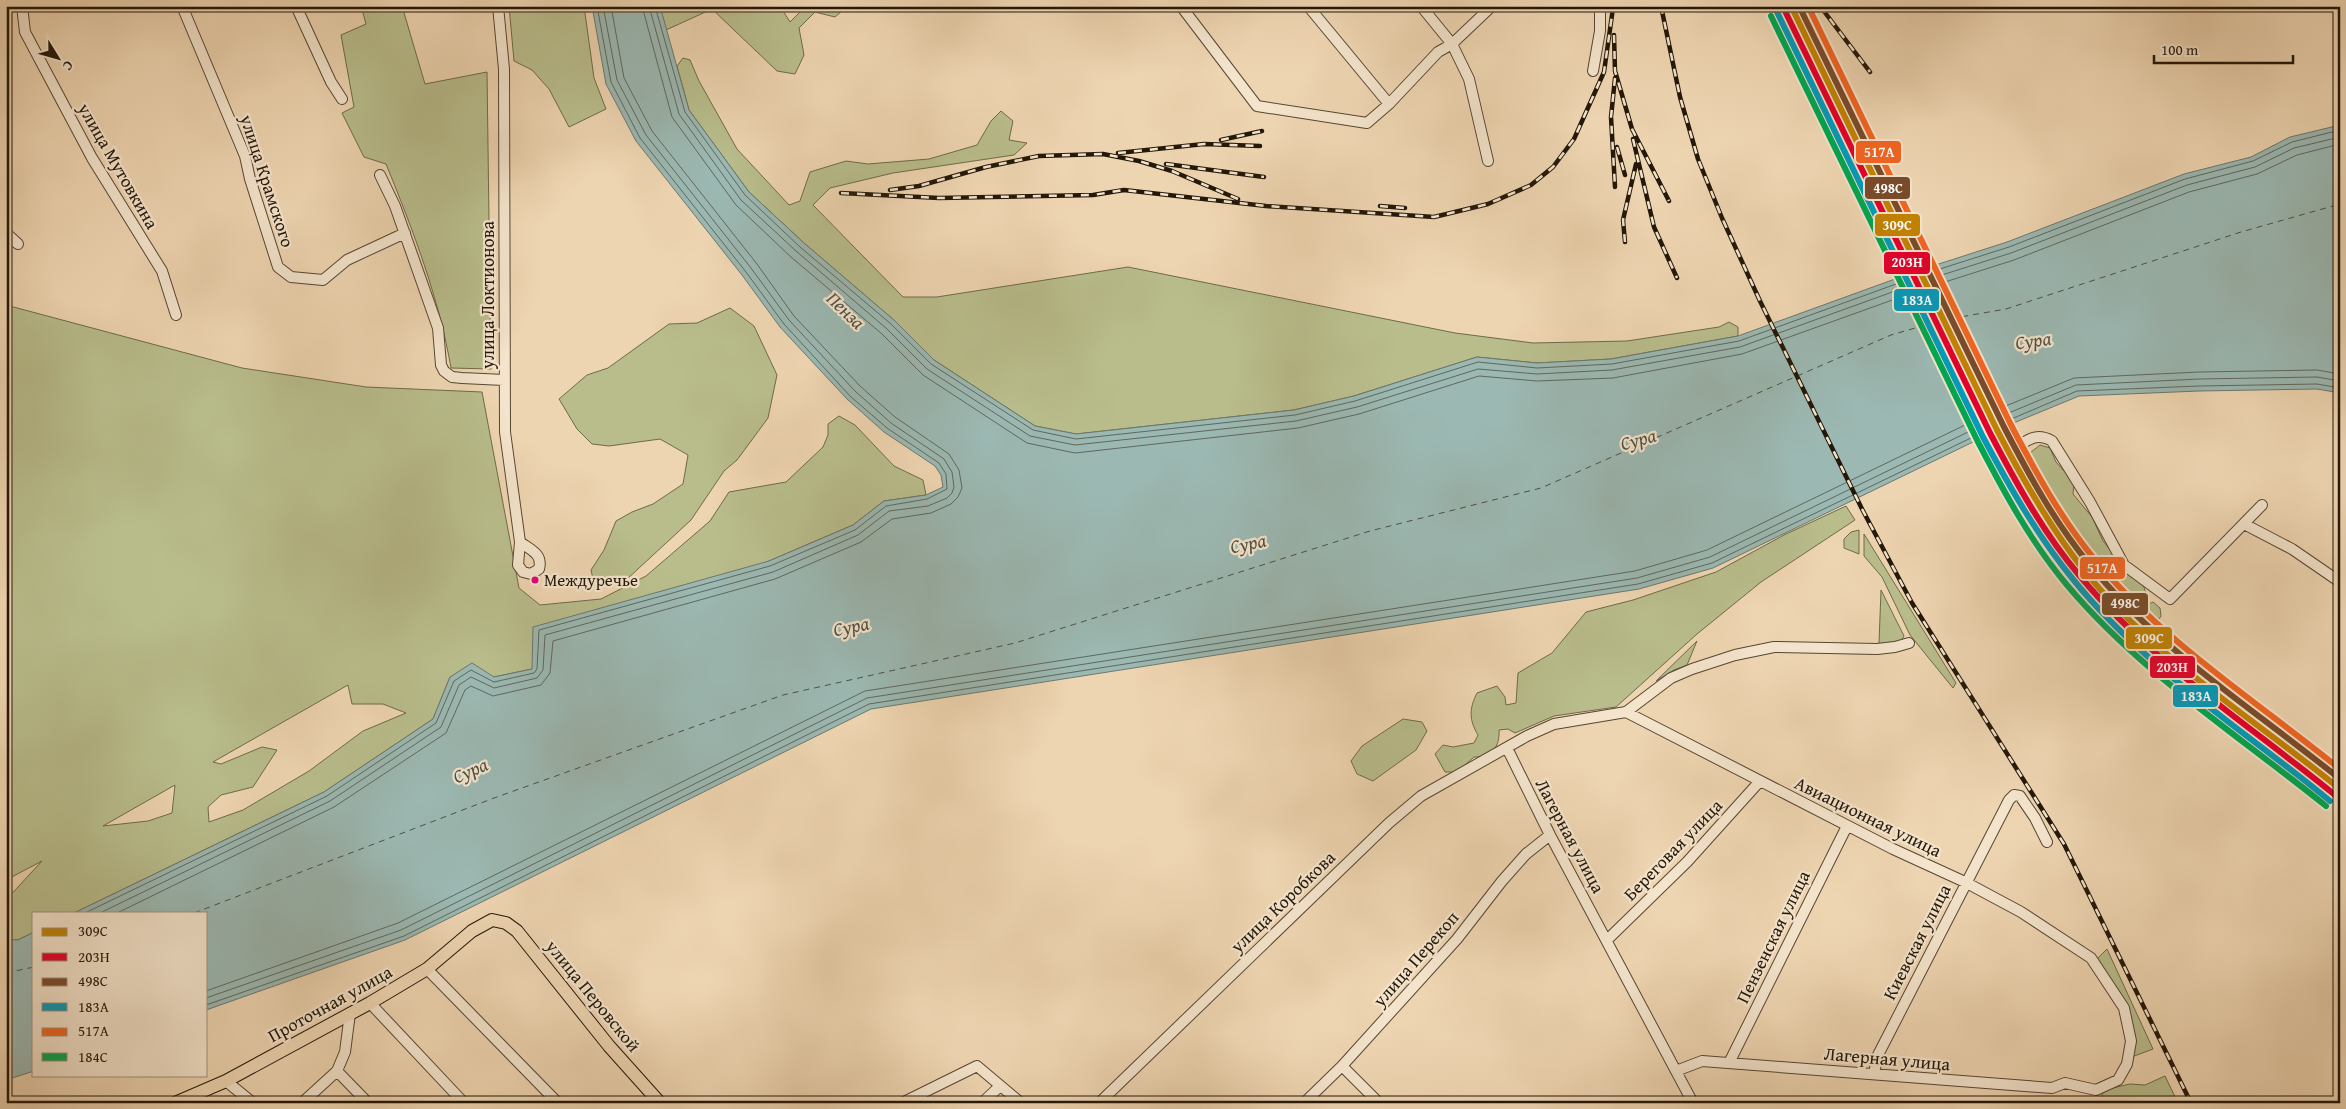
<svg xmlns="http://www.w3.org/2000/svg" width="2346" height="1109" viewBox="0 0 2346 1109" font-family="'Gentium Book Plus',serif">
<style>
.green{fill:#b9bd8c;stroke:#6e6a4a;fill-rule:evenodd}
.water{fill:#9bb8b2;stroke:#6b786e}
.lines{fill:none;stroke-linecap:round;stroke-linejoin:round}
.shore{stroke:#5f685e;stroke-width:1}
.ferry{stroke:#4d4f44;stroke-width:1;stroke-dasharray:6 5;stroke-linecap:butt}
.minor-casing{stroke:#564633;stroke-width:12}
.major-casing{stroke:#231709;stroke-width:14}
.minor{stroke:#f4e4cc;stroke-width:10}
.major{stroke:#eed5b1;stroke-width:12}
.rail-casing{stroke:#231709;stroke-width:4.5}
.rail{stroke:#f4e4cc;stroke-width:2.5;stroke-dasharray:8;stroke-linecap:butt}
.rail-1-casing{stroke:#f4e4cc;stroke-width:10}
.rail-2-casing{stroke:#f4e4cc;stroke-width:10}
.rail-3-casing{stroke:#f4e4cc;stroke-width:10}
.rail-4-casing{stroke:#f4e4cc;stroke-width:10}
.rail-5-casing{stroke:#f4e4cc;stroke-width:10}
.rail-6-casing{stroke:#f4e4cc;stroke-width:10}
.rail-1{stroke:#c28202;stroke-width:6}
.rail-2{stroke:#e4002b;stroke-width:6}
.rail-3{stroke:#7a4b2a;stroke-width:6}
.rail-4{stroke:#049aba;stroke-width:6}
.rail-5{stroke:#f26522;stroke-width:6}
.rail-6{stroke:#00a651;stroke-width:6}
.bus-dot{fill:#e5007d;stroke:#f4e4cc;stroke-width:2}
.labels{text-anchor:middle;stroke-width:4.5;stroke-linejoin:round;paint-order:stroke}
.bus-label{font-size:17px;fill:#231709;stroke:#f4e4cc;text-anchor:start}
.street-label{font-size:18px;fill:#231709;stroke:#f4e4cc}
.water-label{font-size:19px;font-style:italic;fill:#4d4f44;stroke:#f4e4cc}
.line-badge{stroke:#f4e4cc;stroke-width:2}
.badge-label{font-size:14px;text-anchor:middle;font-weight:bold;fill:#fff}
</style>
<rect width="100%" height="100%" fill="#eed5b1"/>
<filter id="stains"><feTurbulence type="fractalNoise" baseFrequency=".004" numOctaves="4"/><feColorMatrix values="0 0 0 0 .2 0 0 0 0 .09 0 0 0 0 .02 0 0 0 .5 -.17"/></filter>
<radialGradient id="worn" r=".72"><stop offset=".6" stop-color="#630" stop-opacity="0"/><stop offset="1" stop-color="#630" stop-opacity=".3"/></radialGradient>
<path class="green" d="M361,6H402L425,84L487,72L491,369L451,368C439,298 413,230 386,164L364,157L342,113L354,107L341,35L366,24Z
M509,6H584L594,78L606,109L569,127L549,89L532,70L514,61Z
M660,6H780L790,22L806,6H848L835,17L815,12L799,28L804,55L795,74L777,71L712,9L666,30Z
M683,58L690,60L699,81L737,149L789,205L800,201L810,172L846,161L868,164L929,159L977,145L991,121L1001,111L1013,121L1009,140L1027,143L1014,155L893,173L830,188L813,205L903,297H937L1128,267L1455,333L1533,343L1627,341L1719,327L1729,322L1738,327V336L1611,359L1537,363L1477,357L1354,396L1294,410L1076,434L1035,426L934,360L895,321L804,243L749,192L689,110L677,66Z
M6,305L242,368L366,387L482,392L519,588L540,605L601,599L646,576L710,521L729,492L786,482L823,447L828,435V424L839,416L855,425L894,466L923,480L926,495L884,501L853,525L769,561L532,669L494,677H450L433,719L324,792L74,913H34V932L18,940L6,939V900L42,861L6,880ZM348,685L352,704H383L406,713L363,731L309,771L243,810L209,822L208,807L221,795L253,787L277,750L262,747L221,764L213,762ZM175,785L172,813L148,821L103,826Z
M730,308L754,326L777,375L768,418L737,460L724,471L691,520L626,580L593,579L591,570L604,550L616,521L632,512L653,504L683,484L688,455L660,439L609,446L592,444L577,429L559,399L587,375L608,368L669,324L697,323Z
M2040,445L2050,448L2056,462L2074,482L2073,494L2092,517L2103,541L2128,572L2144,587L2146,595L2138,603L2143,607L2153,602L2160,608L2161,616L2159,619L2148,610L2139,618C2089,572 2054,513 2018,457H2024L2034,466L2030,453Z
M1846,506L1855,520L1761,582L1697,634L1616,707L1554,716L1515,733L1508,729L1499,730C1500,747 1492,757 1474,757L1457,772H1445L1435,754L1443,745L1453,747L1474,743L1478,735C1469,720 1469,709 1477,693L1497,686L1505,697L1506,705L1516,703L1518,673L1552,653L1586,612L1633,600L1716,572L1784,535Z
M1859,530V554L1844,548V539L1851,532Z
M1864,534L1956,683L1953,688L1910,635L1882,577L1864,556Z
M1881,590L1904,636L1901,641L1884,645L1879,643Z
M1697,641L1687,665L1674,670L1656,681Z
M1403,719L1422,722L1427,731L1416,750L1373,781L1357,774L1351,761L1362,746Z
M2107,949L2153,1049L2129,1058L2133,1041L2097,959Z
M2165,1076L2178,1103H2101L2100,1100L2104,1090L2130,1084L2145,1085Z"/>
<path class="water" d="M592,6H660L689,110L749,192L804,243L895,321L934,360L1035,426L1076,434L1294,410L1354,396L1477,357L1537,363L1611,359L1738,336L1917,271L2007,242L2184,174L2251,157L2290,137L2340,125V393L2317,389L2199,391L2079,396L2004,427L1713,568L1639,589L871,709L405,940L206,1010V913H74L324,792L433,719L450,677L472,663L494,677L532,669L533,627L769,561L853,525L884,501L926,495L943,487L941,475L935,466L884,432L847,399L780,327L742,275L636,141L606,84Z
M34,932V1071L6,1080V939L18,940Z"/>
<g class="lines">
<path class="shore" d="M642,6L672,117L736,205L791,257L882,334L923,375L1027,443L1075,453L1298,428L1359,414L1479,376L1537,381L1613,378L1742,354L1923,289L2014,260L2189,192L2257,174L2297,155L2340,144
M649,6L679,114L741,200L796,251L887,329L927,369L1030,436L1075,445L1296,421L1357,407L1478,369L1537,374L1612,370L1740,347L1920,282L2011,253L2187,185L2255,167L2294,148L2340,137
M655,6L685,112L745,195L800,247L891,324L931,364L1033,430L1076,439L1295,415L1355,401L1478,362L1537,368L1612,364L1739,341L1918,276L2009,247L2185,179L2253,161L2292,142L2340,130
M85,913L327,796L436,723L454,681L471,670L494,682L534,673L537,669L539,630L770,566L855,530L886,506L927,499L947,489L946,474L939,463L887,428L850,396L784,324L746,272L640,138L611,82L597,6
M100,913L330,801L441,727L459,685L471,677L494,688L537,678L543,670L545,635L773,572L858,535L889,511L928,506L947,498L952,493L954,487L952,472L944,459L891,423L855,391L789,320L751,268L646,135L617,80L603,6
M117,913L334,807L446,733L465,690L471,686L493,696L541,685L550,673L553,641L775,579L861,542L892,519L931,513L951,504L958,497L962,488L959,470L949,454L895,417L860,386L794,316L757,264L652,131L624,78L611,6
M206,991L398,923L865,691L1635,571L1707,550L1996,410L2074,378L2199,372L2317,370L2340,374
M206,998L401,930L867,698L1637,578L1710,557L1999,417L2076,385L2199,379L2317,377L2340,381
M206,1005L404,936L869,704L1638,584L1712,563L2002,423L2077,391L2199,386L2317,384L2340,388"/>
<path class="ferry" d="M194,913L494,798L783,695L1015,643L1370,531L1541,488L1891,335L1943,320L2006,309L2241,232L2340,204
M6,973L34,967"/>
<defs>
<path id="minor" d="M22,6L25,32L92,158L162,271L176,315
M182,6L245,156L250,179L278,267L291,277L323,280L347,260L405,233
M296,6L331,82L342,99
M498,6L504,69L505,432L520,542L518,565L523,572L531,574L539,569C543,554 531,550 520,542
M1181,6L1257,106L1367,123L1389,104L1438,52L1452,44L1492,6
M1308,6L1389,104
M1421,6L1452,44L1469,79L1488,161
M1593,71L1600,31V6
M380,175L395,206L438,328L441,365L444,371L452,377L462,378L504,380
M6,233L18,244
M2020,445C2032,437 2039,434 2052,441L2090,502L2124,565L2170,599L2262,505
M2244,524L2292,549L2340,582
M1626,712L1893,849L1965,882L2021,912L2091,958L2124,1008L2131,1041L2127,1064L2118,1080L2096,1090L2065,1083L2052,1088L1702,1061L1676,1071
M1507,748L1550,835L1693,1103
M1607,940L1687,862L1760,781
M427,969L558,1103
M370,1003L464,1103
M1729,1063L1847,826
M1342,1066L1379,1103
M337,1071L368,1103
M1874,1073L1878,1055L2009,800L2014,795L2020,796L2035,818L2047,842
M226,1081L253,1103
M302,1103L337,1071L345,1052L350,1013
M902,1103L977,1066L1021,1103
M982,1103L1000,1086
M1099,1103L1389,823L1421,796L1527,736L1554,724L1626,712L1671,678L1692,669L1735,655L1774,647L1877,649L1895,647L1909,643
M1304,1103L1342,1066L1457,939L1502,881L1526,854L1550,835"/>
<path id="major" d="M175,1103L226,1081L370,1003L427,969L472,931L492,920L506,923L517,931L609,1046L660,1103"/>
</defs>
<use href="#minor" class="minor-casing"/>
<use href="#major" class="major-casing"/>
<use href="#minor" class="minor"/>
<use href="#major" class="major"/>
<defs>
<path id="rail" d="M1661,6L1680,97L1698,159L1722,218L1760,301L1862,509L1912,603L2064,844L2191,1103
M1798,6L1810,31
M1808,6L1846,123
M1820,6L1870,72
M1614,35L1615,71L1632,129L1669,201
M1615,78L1611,117L1615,187
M1633,139L1654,227L1677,278
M1221,140L1262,131
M1617,147L1625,175
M1118,153L1204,144L1260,146
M1166,164L1264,177
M890,190L919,186L986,167L1039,156L1103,154L1139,161L1172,171L1238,199
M841,193L939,198L1093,195L1124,190L1266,206L1434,217L1488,204L1531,185L1553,167L1574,139L1604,72L1613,8
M1380,206L1405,208
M1625,242L1623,220L1636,164"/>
</defs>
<use href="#rail" class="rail-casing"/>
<use href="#rail" class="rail"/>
<defs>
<path id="rail-1" d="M1791,6L1997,430C2022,478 2049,526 2083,569C2153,657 2253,718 2340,789"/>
<path id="rail-2" d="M1784,9L1990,433C2016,483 2043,532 2079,575C2151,662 2248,724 2335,795"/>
<path id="rail-3" d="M1799,6L2004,427C2029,475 2055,523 2090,565C2159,650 2255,710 2340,779"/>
<path id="rail-4" d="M1777,12L1983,437C2009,486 2037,535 2072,578C2143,667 2243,729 2330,801"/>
<path id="rail-5" d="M1808,6L2010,423C2035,471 2061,519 2096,561C2165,643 2257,702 2340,769"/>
<path id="rail-6" d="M1771,16L1977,440C2003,490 2030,541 2067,585C2140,672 2238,735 2326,806"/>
</defs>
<use href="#rail-1" class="rail-1-casing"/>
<use href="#rail-2" class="rail-2-casing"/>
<use href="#rail-3" class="rail-3-casing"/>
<use href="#rail-4" class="rail-4-casing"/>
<use href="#rail-5" class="rail-5-casing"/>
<use href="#rail-6" class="rail-6-casing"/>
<use href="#rail-1" class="rail-1"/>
<use href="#rail-2" class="rail-2"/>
<use href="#rail-3" class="rail-3"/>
<use href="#rail-4" class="rail-4"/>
<use href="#rail-5" class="rail-5"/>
<use href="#rail-6" class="rail-6"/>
</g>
<circle class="bus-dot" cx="535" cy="580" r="4.5"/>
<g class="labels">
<g class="bus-label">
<text x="544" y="586">Междуречье</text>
</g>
<g class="street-label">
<text transform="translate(118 166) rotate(60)" y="6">улица Мутовкина</text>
<text transform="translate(267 181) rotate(72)" y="6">улица Крамского</text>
<text transform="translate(488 295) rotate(-90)" y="6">улица Локтионова</text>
<text transform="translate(1868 817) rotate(26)" y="6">Авиационная улица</text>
<text transform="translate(1570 836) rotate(62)" y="6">Лагерная улица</text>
<text transform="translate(1673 850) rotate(-46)" y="6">Береговая улица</text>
<text transform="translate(1283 902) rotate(-44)" y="6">улица Коробкова</text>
<text transform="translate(1773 937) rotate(-64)" y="6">Пензенская улица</text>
<text transform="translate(1917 942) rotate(-63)" y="6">Киевская улица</text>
<text transform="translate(1416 959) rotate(-49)" y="6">улица Перекоп</text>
<text transform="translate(593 996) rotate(51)" y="6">улица Перовской</text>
<text transform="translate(330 1004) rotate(-29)" y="6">Проточная улица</text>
<text transform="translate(1887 1059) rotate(5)" y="6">Лагерная улица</text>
</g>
<g class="water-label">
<text transform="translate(846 310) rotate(44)" y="7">Пенза</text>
<text transform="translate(2033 340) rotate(-8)" y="7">Сура</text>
<text transform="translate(1638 439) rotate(-15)" y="7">Сура</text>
<text transform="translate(1248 543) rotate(-12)" y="7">Сура</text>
<text transform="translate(851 626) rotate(-12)" y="7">Сура</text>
<text transform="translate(470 770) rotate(-24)" y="7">Сура</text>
</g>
</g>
<g class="line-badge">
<rect x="1855" y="140" width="47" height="24" rx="5" fill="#f26522"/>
<rect x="1864" y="176" width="47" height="24" rx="5" fill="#7a4b2a"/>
<rect x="1874" y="213" width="47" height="24" rx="5" fill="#c28202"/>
<rect x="1883" y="251" width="48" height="24" rx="5" fill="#e4002b"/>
<rect x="1893" y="288" width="47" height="24" rx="5" fill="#049aba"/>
<rect x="2079" y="556" width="47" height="24" rx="5" fill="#f26522"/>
<rect x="2101" y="592" width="48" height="24" rx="5" fill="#7a4b2a"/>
<rect x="2125" y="626" width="48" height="24" rx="5" fill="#c28202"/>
<rect x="2149" y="655" width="47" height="24" rx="5" fill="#e4002b"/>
<rect x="2172" y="684" width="47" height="24" rx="5" fill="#049aba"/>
</g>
<g class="badge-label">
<text x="1879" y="157">517А</text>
<text x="1888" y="193">498С</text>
<text x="1897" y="230">309С</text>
<text x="1907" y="267">203Н</text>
<text x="1917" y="305">183А</text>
<text x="2102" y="573">517А</text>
<text x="2125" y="608">498С</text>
<text x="2149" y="643">309С</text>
<text x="2172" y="672">203Н</text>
<text x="2196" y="701">183А</text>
</g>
<rect width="2346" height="1109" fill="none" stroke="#eed5b1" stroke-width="25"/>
<rect x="8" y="8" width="2331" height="1094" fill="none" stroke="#231709" stroke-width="2.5"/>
<rect x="12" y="12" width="2321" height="1084" fill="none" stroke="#231709"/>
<rect x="32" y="912" width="175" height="165" fill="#f4e4cc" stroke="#a0927e"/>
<rect x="42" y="928" width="25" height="8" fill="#c28202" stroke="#a0927e"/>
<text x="78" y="936" font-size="15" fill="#231709">309С</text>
<rect x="42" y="953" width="25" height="8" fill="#e4002b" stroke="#a0927e"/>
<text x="78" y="962" font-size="15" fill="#231709">203Н</text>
<rect x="42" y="978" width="25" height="8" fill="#7a4b2a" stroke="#a0927e"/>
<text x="78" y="986" font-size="15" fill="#231709">498С</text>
<rect x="42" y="1003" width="25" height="8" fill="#049aba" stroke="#a0927e"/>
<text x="78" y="1012" font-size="15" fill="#231709">183А</text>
<rect x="42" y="1028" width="25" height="8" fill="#f26522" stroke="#a0927e"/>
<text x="78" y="1036" font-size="15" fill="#231709">517А</text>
<rect x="42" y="1053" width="25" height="8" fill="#00a651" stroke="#a0927e"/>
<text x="78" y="1062" font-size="15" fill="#231709">184С</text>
<g transform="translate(58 58) rotate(127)" stroke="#f4e4cc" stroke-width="4" paint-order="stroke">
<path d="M0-4L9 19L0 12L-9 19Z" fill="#231709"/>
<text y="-8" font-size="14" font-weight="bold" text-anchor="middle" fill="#231709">С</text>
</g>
<path d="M2154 55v8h139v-8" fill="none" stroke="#231709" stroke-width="2.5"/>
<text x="2161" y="55" font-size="15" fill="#231709" stroke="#f4e4cc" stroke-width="4" paint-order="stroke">100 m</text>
<rect width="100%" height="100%" filter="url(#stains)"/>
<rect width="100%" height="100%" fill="url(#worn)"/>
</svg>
